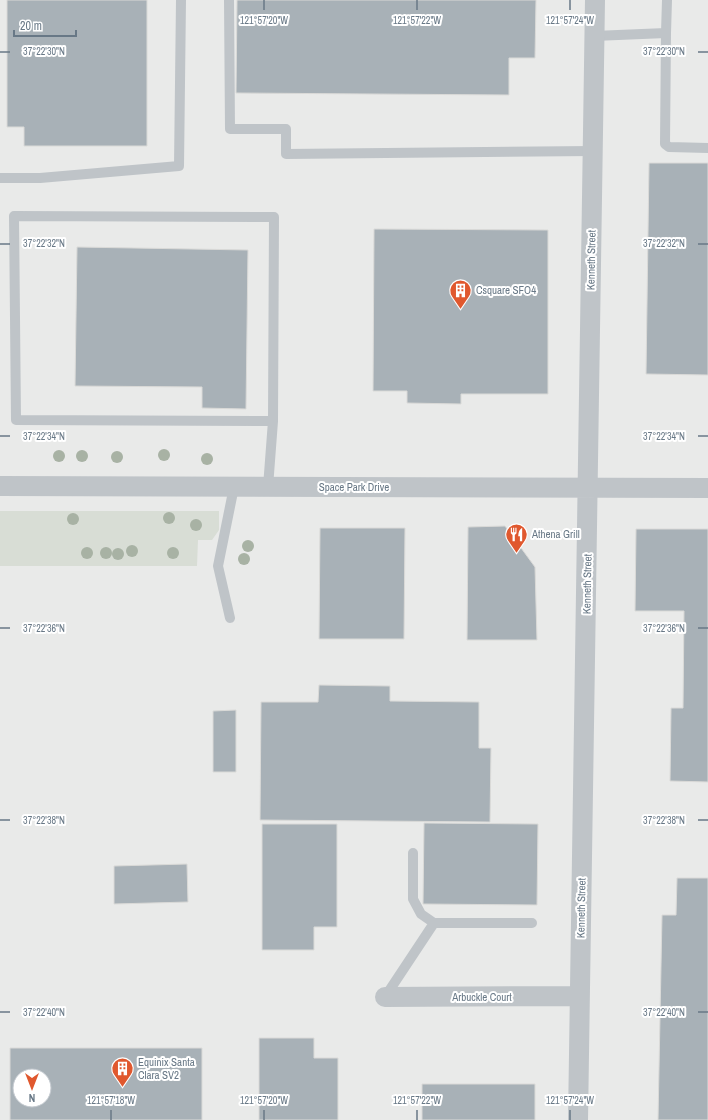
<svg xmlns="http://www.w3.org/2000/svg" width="708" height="1120" viewBox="0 0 708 1120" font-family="'Archivo Narrow',sans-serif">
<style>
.built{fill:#e9eae9;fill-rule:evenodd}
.green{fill:#d8ddd5}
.building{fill:#a8b1b7;stroke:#dadad8;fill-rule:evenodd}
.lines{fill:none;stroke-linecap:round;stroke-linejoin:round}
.service{stroke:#bfc4c8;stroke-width:10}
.minor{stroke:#bfc4c8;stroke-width:20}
.tree{fill:#a8b2a4}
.ticks{fill:none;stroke:#687886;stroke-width:1.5}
.labels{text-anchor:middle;stroke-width:4;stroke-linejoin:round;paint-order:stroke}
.street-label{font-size:11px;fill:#687886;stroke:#fff}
.poi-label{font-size:11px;fill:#687886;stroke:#fff;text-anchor:start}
.ticks-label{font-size:10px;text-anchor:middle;fill:#687886;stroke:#fff;stroke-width:4;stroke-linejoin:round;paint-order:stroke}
</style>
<rect width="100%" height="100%" fill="#f8f8f5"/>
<path class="built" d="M0,0H708V1120H0ZM20,1076H44V1100H20Z"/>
<path class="green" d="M0,511H219V530L212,540H198L197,566H0Z"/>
<path class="building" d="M7,0H147V146H24V127H7Z
M237,0H536L535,58H509V95L236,93Z
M649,163H708V375L646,374Z
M374,229L548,230V394H461V404L407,403V391H373Z
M77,247L248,250L246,409L202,408V387L75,386Z
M505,526L535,567L537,640H467L468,527Z
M320,528H405L404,639H319Z
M636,529H708V782L670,781L671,708H683L684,611H635Z
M319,685L390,686V701L479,702V748H491L490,822L260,820L261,702H318Z
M236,710V772H213V711Z
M424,823L538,824L537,905L423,904Z
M262,824H337V927H314V950H262Z
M187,864L188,902L114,904V866Z
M677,878H708V1120H658L662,915H676Z
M259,1038H314V1058H338V1120H259Z
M10,1048H202V1120H10ZM20,1076H44V1100H20Z
M422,1084H535V1120H422Z"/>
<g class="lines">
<path class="service" d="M229,0L230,129H286V154L593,151
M666,33L665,144L669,147L708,148
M594,36L666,33L667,0
M0,178H40L179,166L181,0
M268,487L273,421L274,217L14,216L16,420L273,421
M230,618L218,566L234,487
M413,853V899L421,914L434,923
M385,997L434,923H532"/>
<path class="minor" d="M0,486L708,488
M385,997L579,996
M578,1120L595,0"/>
</g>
<g class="tree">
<circle cx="164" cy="455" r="6"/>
<circle cx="59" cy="456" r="6"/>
<circle cx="82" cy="456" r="6"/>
<circle cx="117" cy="457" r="6"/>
<circle cx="207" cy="459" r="6"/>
<circle cx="169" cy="518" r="6"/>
<circle cx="73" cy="519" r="6"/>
<circle cx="196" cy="525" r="6"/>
<circle cx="248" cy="546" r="6"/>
<circle cx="132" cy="551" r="6"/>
<circle cx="87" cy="553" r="6"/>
<circle cx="106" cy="553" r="6"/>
<circle cx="173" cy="553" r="6"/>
<circle cx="118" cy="554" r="6"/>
<circle cx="244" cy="559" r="6"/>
</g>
<path class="ticks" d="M264,0V10M417,0V10M570,0V10M0,52H10M698,52H708M0,244H10M698,244H708M0,436H10M698,436H708M0,628H10M698,628H708M0,820H10M698,820H708M0,1012H10M698,1012H708M111,1110V1120M264,1110V1120M417,1110V1120M570,1110V1120"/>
<defs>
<symbol id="building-pin" viewBox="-11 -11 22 30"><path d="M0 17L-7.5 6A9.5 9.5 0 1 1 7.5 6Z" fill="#e0582e" stroke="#fff"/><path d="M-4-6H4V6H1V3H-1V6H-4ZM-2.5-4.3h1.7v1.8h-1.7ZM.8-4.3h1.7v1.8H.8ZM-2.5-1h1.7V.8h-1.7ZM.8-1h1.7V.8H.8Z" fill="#fff"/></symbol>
<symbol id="restaurant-pin" viewBox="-11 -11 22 30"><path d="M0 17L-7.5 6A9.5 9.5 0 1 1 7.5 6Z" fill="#e0582e" stroke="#fff"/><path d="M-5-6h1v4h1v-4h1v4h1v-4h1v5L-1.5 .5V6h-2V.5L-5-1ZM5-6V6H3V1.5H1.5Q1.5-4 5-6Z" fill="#fff"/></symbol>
</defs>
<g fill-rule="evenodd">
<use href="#building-pin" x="448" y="278" width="25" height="34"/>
<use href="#restaurant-pin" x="504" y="522" width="25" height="34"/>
<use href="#building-pin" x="110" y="1056" width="25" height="34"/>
</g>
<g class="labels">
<g class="street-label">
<text transform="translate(591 260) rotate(-89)" y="4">Kenneth Street</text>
<text x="354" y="491">Space Park Drive</text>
<text transform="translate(587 584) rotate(-89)" y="4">Kenneth Street</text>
<text transform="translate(581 908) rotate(-89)" y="4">Kenneth Street</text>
<text x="482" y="1001">Arbuckle Court</text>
</g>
<g class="poi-label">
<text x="476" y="294">Csquare SFO4</text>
<text x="532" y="538">Athena Grill</text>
<text x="138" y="1066">Equinix Santa<tspan x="138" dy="13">Clara SV2</tspan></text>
</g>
</g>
<g class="ticks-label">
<text x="264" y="24">121°57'20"W</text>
<text x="417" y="24">121°57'22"W</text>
<text x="570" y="24">121°57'24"W</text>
<text x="664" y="55">37°22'30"N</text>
<text x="44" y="55">37°22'30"N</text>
<text x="664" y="247">37°22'32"N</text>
<text x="44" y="247">37°22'32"N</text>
<text x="664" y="440">37°22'34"N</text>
<text x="44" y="440">37°22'34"N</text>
<text x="44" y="632">37°22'36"N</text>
<text x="664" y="632">37°22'36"N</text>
<text x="44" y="824">37°22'38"N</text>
<text x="664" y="824">37°22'38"N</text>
<text x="44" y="1016">37°22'40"N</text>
<text x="664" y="1016">37°22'40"N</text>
<text x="111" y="1104">121°57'18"W</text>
<text x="264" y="1104">121°57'20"W</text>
<text x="417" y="1104">121°57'22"W</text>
<text x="570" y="1104">121°57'24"W</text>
</g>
<g transform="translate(32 1088) rotate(180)"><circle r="19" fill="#ffffff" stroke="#c3c9cf"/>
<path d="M0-3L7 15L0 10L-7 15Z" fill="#e0582e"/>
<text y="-6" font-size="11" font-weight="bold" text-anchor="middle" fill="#687886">N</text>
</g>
<path d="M14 30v6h62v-6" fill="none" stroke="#687886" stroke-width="2"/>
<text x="20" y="30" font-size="12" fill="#687886" stroke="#ffffff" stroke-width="3" paint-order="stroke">20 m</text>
</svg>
